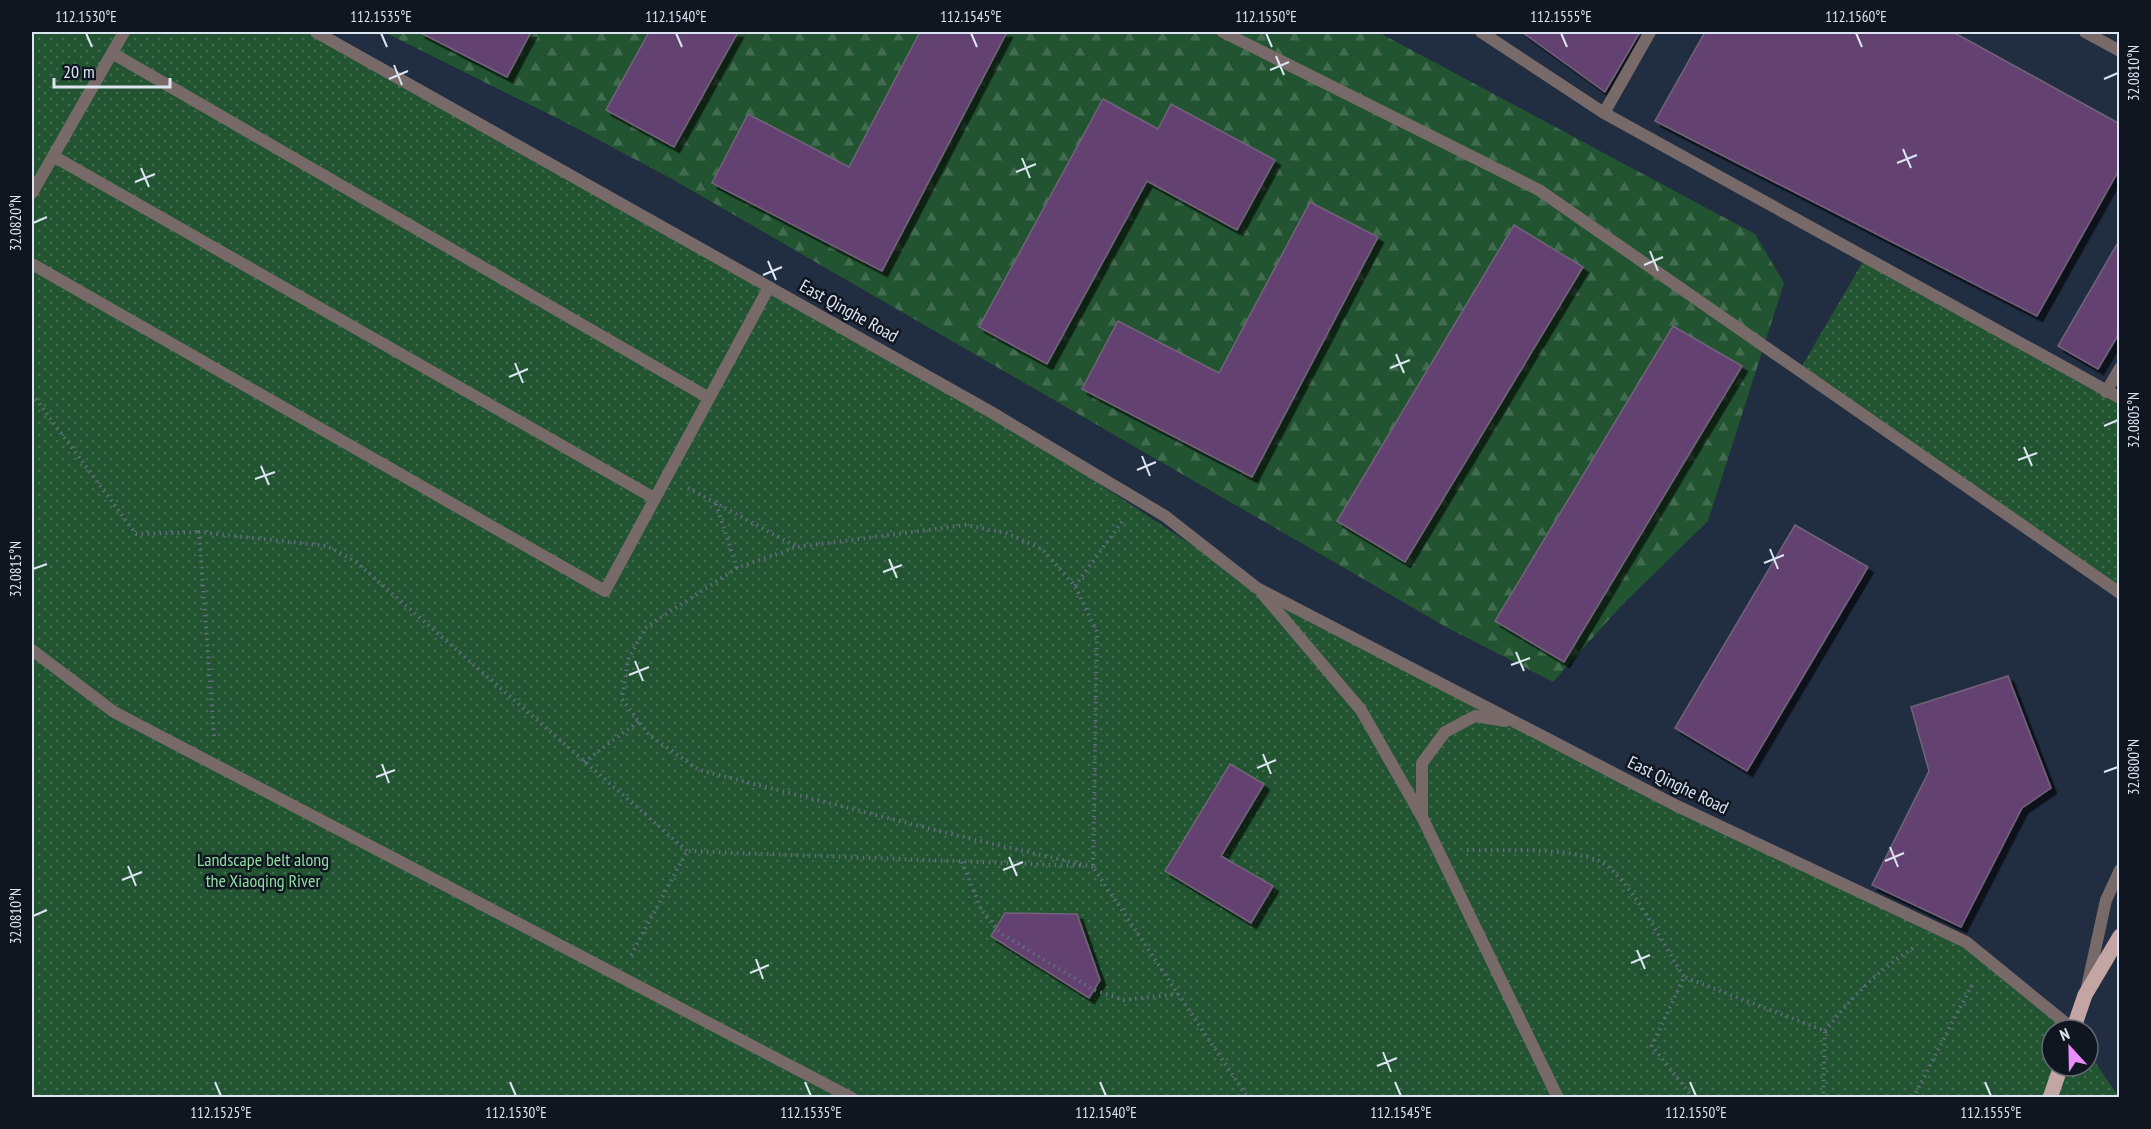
<svg xmlns="http://www.w3.org/2000/svg" width="2151" height="1129" viewBox="0 0 2151 1129" font-family="'PT Sans Narrow',sans-serif">
<style>
.forest{fill:url(#forest-firs)}
.park{fill:url(#park-dots)}
.building{fill:#634371;stroke:#73637a;stroke-width:1.5;filter:url(#shadow)}
.lines{fill:none;stroke-linecap:round;stroke-linejoin:round}
.path{stroke:#616c7e;stroke-width:4;stroke-dasharray:1.5 4.5;stroke-linecap:butt}
.service{stroke:#786a69;stroke-width:12}
.minor{stroke:#786a69;stroke-width:12}
.tertiary{stroke:#786a69;stroke-width:12}
.primary{stroke:#c3a6a4;stroke-width:15}
.ticks{fill:none;stroke:#dde5f3;stroke-width:2}
.labels{text-anchor:middle;stroke-width:5;stroke-linejoin:round;paint-order:stroke}
.street-label{font-size:18px;fill:#dde5f3;stroke:#10161f}
.park-label{font-size:18px;fill:#90dda2;stroke:#10161f}
.neatline{fill:none;stroke:#dde5f3;stroke-width:2}
.ticks-label{font-size:15px;text-anchor:middle;fill:#dde5f3}
</style>
<defs>
<pattern id="forest-firs" width="22" height="20" patternUnits="userSpaceOnUse" patternTransform="scale(1.5)"><rect width="22" height="20" fill="#225431"/><path d="M5 1l3.5 6h-7zM16 11l3.5 6h-7z" fill="#426c4f"/></pattern>
<pattern id="park-dots" width="8" height="8" patternUnits="userSpaceOnUse" patternTransform="scale(1.5)"><rect width="8" height="8" fill="#225431"/><path d="M2 2h.1M6 6h.1" fill="none" stroke="#426c4f" stroke-width="1.8" stroke-linecap="round"/></pattern>
<filter id="shadow"><feDropShadow dx="5.5" dy="5.5" stdDeviation="0" flood-color="#0009"/></filter>
</defs>
<rect width="100%" height="100%" fill="#212d41"/>
<path class="forest" d="M384,32H1378L1755,234L1784,283L1708,521L1620,607L1553,682L1448,628L672,179L563,121Z"/>
<path class="park" d="M35,32H316L1042,446L1257,588L1675,805L1966,942L2074,1030H2052V1066H2088V1052L2119,1097L32,1098V37Z
M1865,258L2119,398V593L1799,371Z"/>
<path class="building" d="M419,32H531L507,77Z
M649,32H738L674,147L606,110Z
M920,32H1007L882,271L712,183L748,114L849,167Z
M1522,32H1640L1605,92Z
M1705,32H1953L2120,124V168L2037,316L1655,121Z
M1103,99L1158,129L1171,104L1275,160L1237,230L1147,181L1047,364L979,327Z
M1310,202L1378,237L1252,477L1082,389L1118,321L1219,373Z
M1514,225L1583,267L1405,562L1337,521Z
M2120,239V332L2098,369L2058,346Z
M1673,326L1742,366L1564,662L1495,621Z
M1795,525L1868,567L1747,771L1675,728Z
M2008,676L2051,788L2022,808L1961,927L1872,885L1929,771L1911,707Z
M1230,764L1264,784L1221,856L1273,886L1251,923L1165,871Z
M1005,913L1077,914L1100,980L1089,998L991,936Z"/>
<g class="lines">
<path class="path" d="M32,394L136,534L199,532
M688,488L797,547
M716,504L737,568
M1075,586L1124,519
M214,736L199,532L327,546L356,562L687,851
M584,762L639,721
M1467,850C1506,851 1561,847 1597,860C1626,871 1666,949 1684,977
M962,862L982,911L1000,933L1094,990L1124,1000L1178,994
M1093,867L959,836L699,770L649,735L622,699L628,660L645,628L737,568L797,547L966,525L1006,533L1042,549L1075,586L1097,632L1093,867L1248,1098
M631,955L687,851L1084,866
M1825,1031C1855,994 1876,972 1916,946
M1693,1098L1652,1046L1684,977L1825,1031L1823,1098
M1913,1098L1974,981"/>
<path class="service" d="M112,53L709,398
M53,156L654,498
M32,193L124,32
M32,264L605,591L769,287"/>
<path class="minor" d="M1223,32L1539,190L2120,593
M1481,32L1604,113L2120,398
M2085,32L2120,51
M1604,113L1650,32
M2106,392L2120,368
M32,650L114,712L852,1098"/>
<path class="tertiary" d="M316,32L991,412L1165,516L1257,588L1675,805L1966,942L2073,1029
M1262,593L1361,710L1422,817L1558,1098
M1422,816V763L1445,732L1475,716L1505,721
M2087,987L2106,900L2120,870"/>
<path class="primary" d="M2073,1030L2085,995L2120,936
M2050,1098L2061,1066"/>
</g>
<path class="ticks" d="M86,33L92,47M381,33L387,47M676,33L682,47M971,33L977,47M1266,33L1272,47M1561,33L1567,47M1856,33L1862,47M1276,56L1284,75M394,65L402,85M1270,70L1289,62M389,79L408,71M2104,79L2118,73M1903,149L1911,168M1022,158L1030,178M1897,163L1917,155M141,168L149,187M1016,172L1036,164M135,182L155,174M33,223L47,217M1650,251L1658,271M768,261L776,280M1644,265L1663,257M763,275L782,267M1396,354L1404,373M515,363L523,383M1390,368L1410,360M509,377L528,369M2104,426L2118,420M2024,447L2032,466M1142,456L1150,476M2018,460L2037,453M261,466L269,485M1137,470L1156,462M255,479L275,472M1770,549L1778,569M889,559L897,578M1764,563L1784,555M33,569L47,564M883,572L902,565M1516,652L1524,671M635,661L643,681M1511,665L1530,658M629,675L649,667M1263,754L1271,774M382,764L389,783M1257,768L1276,760M2104,772L2118,767M376,777L395,770M1890,847L1898,867M1009,857L1017,876M1885,861L1904,853M128,866L136,886M1003,870L1023,862M122,880L142,872M33,916L47,910M1637,950L1645,969M756,959L763,979M1631,963L1650,955M750,973L769,965M1383,1052L1391,1072M1377,1066L1397,1058M215,1082L221,1096M510,1082L516,1096M805,1082L811,1096M1100,1082L1106,1096M1395,1082L1401,1096M1690,1082L1696,1096M1985,1082L1991,1096"/>
<g class="labels">
<g class="street-label">
<text transform="translate(849 311) rotate(29)" y="6">East Qinghe Road</text>
<text transform="translate(1678 785) rotate(26)" y="6">East Qinghe Road</text>
</g>
<g class="park-label">
<text x="263" y="866">Landscape belt along<tspan x="263" dy="21">the Xiaoqing River</tspan></text>
</g>
</g>
<rect width="2151" height="1129" fill="none" stroke="#10161f" stroke-width="66"/>
<g transform="translate(2070 1048) rotate(338)"><circle r="28" fill="#10161f" stroke="#626974" stroke-width="1.5"/>
<path d="M0-4.5L10 22L0 15L-10 22Z" fill="#eb8cfb"/>
<text y="-9" font-size="16" font-weight="bold" text-anchor="middle" fill="#dde5f3">N</text>
</g>
<path d="M54 78v9h116v-9" fill="none" stroke="#dde5f3" stroke-width="3"/>
<text x="63" y="78" font-size="18" fill="#dde5f3" stroke="#10161f" stroke-width="4.5" paint-order="stroke">20 m</text>
<rect x="33" y="33" width="2085" height="1063" class="neatline"/>
<g class="ticks-label">
<text x="86" y="22">112.1530°E</text>
<text x="381" y="22">112.1535°E</text>
<text x="676" y="22">112.1540°E</text>
<text x="971" y="22">112.1545°E</text>
<text x="1266" y="22">112.1550°E</text>
<text x="1561" y="22">112.1555°E</text>
<text x="1856" y="22">112.1560°E</text>
<text transform="translate(2134 73) rotate(-90)" y="5">32.0810°N</text>
<text transform="translate(16 223) rotate(-90)" y="5">32.0820°N</text>
<text transform="translate(2134 420) rotate(-90)" y="5">32.0805°N</text>
<text transform="translate(16 569) rotate(-90)" y="5">32.0815°N</text>
<text transform="translate(2134 767) rotate(-90)" y="5">32.0800°N</text>
<text transform="translate(16 916) rotate(-90)" y="5">32.0810°N</text>
<text x="221" y="1118">112.1525°E</text>
<text x="516" y="1118">112.1530°E</text>
<text x="811" y="1118">112.1535°E</text>
<text x="1106" y="1118">112.1540°E</text>
<text x="1401" y="1118">112.1545°E</text>
<text x="1696" y="1118">112.1550°E</text>
<text x="1991" y="1118">112.1555°E</text>
</g>
</svg>
